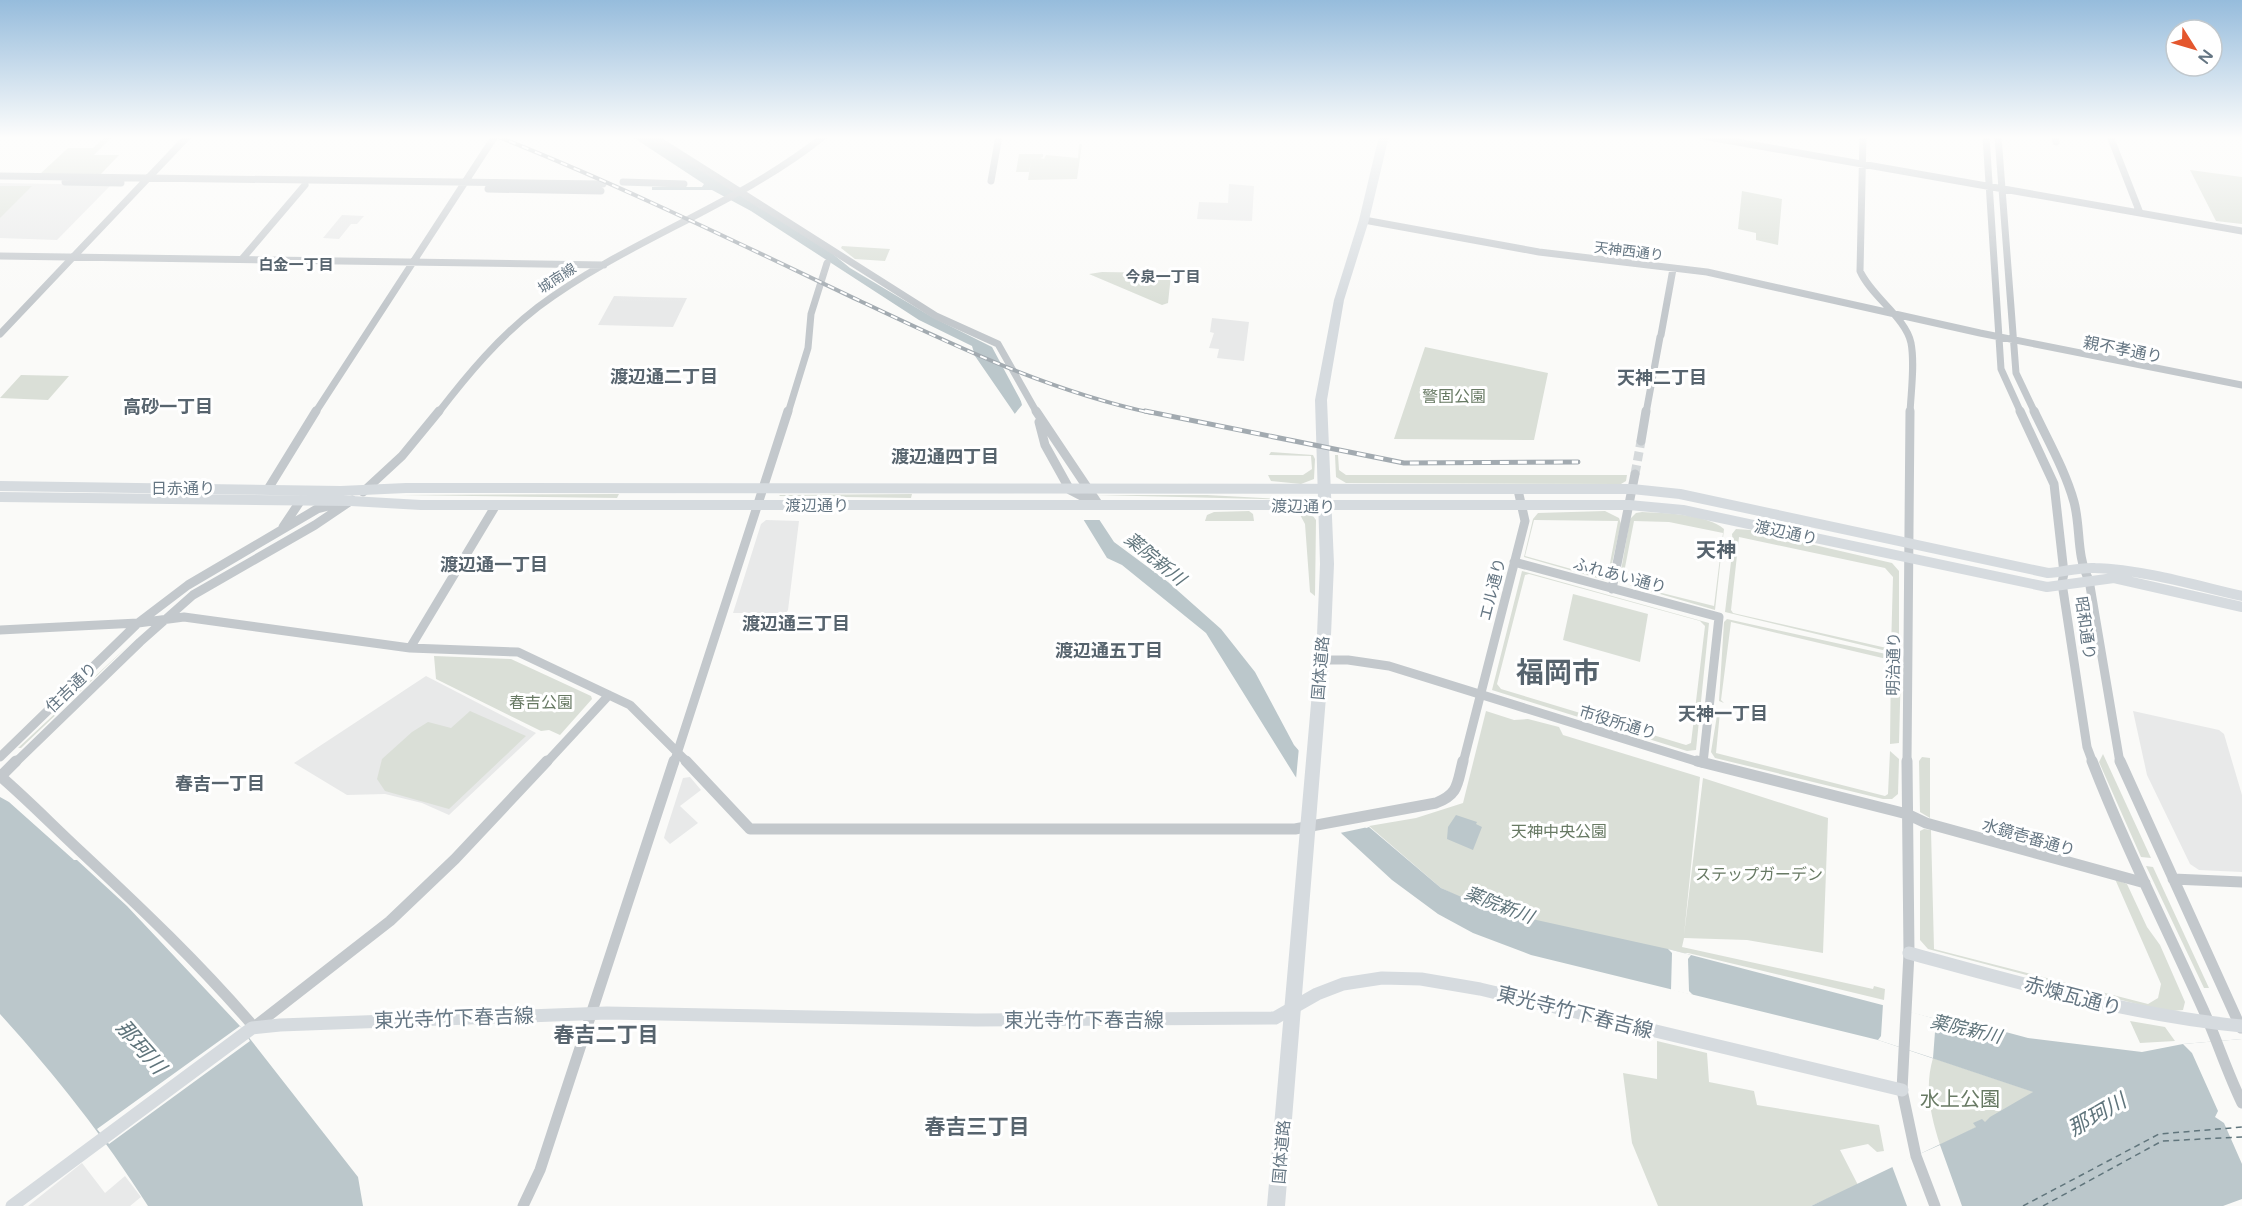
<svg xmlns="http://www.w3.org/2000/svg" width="2242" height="1206" viewBox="0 0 2242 1206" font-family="'Varela Round','Noto Sans JP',sans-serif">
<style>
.built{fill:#e8e9e9}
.green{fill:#dadfd7;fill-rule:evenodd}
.water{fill:#bbc7cb}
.pier{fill:#fafaf8}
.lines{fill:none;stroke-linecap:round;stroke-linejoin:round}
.ferry{stroke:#60757c;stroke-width:1.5;stroke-dasharray:6 4.5;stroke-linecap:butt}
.tertiary-tunnel{stroke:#d5d9db;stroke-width:9;stroke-dasharray:9 4.5;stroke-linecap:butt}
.tertiary-far2{stroke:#c3c8cc;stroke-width:7}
.tertiary-far1{stroke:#c3c8cc;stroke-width:9}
.tertiary{stroke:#c3c8cc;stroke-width:11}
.secondary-far1{stroke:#d6dbdf;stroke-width:10}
.secondary{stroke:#d6dbdf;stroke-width:13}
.trunk{fill:#d6dbdf;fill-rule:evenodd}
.rail-far1-casing{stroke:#a2aab0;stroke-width:4}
.rail-casing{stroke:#a2aab0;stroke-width:5}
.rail-far1{stroke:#fff;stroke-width:2;stroke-dasharray:7;stroke-linecap:butt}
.rail{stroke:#fff;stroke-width:3;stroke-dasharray:9;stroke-linecap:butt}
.labels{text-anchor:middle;stroke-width:6;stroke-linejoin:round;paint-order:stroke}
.far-street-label{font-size:14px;fill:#657683;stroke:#fff}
.far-neighbourhood-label{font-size:15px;font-weight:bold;fill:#57646e;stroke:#fff}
.street-label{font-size:16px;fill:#657683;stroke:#fff}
.park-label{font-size:16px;fill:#687a64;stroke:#fff}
.neighbourhood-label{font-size:18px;font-weight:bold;fill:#57646e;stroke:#fff}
.water-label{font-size:18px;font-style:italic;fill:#60757c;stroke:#fff}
.quarter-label{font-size:20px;font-weight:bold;fill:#57646e;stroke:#fff}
.near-street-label{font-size:20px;fill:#657683;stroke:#fff}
.near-park-label{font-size:20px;fill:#687a64;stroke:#fff}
.near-neighbourhood-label{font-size:21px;font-weight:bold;fill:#57646e;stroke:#fff}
.near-water-label{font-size:21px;font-style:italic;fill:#60757c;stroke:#fff}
.town-label{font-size:28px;font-weight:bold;fill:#57646e;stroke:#fff}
</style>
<rect width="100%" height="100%" fill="#fafaf8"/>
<path class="built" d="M0,183L111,185L57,240L0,238Z
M1229,184L1254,186L1252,221L1197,219L1199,202L1228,203Z
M342,215L364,216L357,224H351L339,239L323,238Z
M614,296L645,297L687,298L673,327L598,325Z
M1212,318L1249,322L1244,361L1217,358L1219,349L1209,348L1214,333L1210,332Z
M766,520L799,521L788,610L786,613H733L761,524Z
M426,676L536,733L449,815L422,803L385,794L347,795L294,763Z
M2133,711L2219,730L2224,734L2242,795V872L2199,870L2190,864L2147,775Z
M690,777L701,790L680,806L698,823L670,844L664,838L665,834L683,778Z
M82,1163L105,1193L125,1176L141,1197L130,1206H28Z"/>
<path class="green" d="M104,138H111L94,155H119L100,175L40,174L68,148H93Z
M1079,144H1082L1077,179L1028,180L1031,161L1029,172H1016L1019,154H1043V157L1040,158L1044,159L1046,155L1078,158Z
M2190,170L2242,177V224L2216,221Z
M0,186H32L0,218Z
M1742,191L1782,199L1778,245L1756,240V233L1738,229Z
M842,246L890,249L885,261L855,259L841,248Z
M1102,272L1168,273L1171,275L1168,303L1162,305L1089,274Z
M1425,347L1548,373L1534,440L1394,439Z
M21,375L69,376L48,400L0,398Z
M1271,452L1313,455L1315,459L1314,479L1301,484L1271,481L1268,475H1303L1312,469L1311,456L1269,455Z
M1335,455H1338L1339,470L1346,475H1627L1626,481L1621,484L1346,483L1336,477Z
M616,494H619L617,498L400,495Z
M912,494L911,498L779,496L780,495Z
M1096,495H1207L1300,500Z
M1249,511L1253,514L1254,521H1205L1207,515L1214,512Z
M1298,511L1310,512L1316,520L1315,596L1310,592L1305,524Z
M1605,511L1619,518L1621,524L1608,581L1524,557L1533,519L1538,513ZM1534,520L1618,521L1607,579L1525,556Z
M1642,512C1664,513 1707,514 1724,529L1715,610L1619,582L1630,519L1636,513ZM1634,521L1669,522L1723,533L1714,606L1622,583Z
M1736,529L1750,530L1892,563L1899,571V651L1895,653L1725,612L1733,545L1732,534ZM1739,537L1885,568L1893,577L1891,649L1733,613L1731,610Z
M1522,571L1709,623L1696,750L1687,751L1492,690ZM1529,574L1700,621L1705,626L1691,743L1686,745L1501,689L1497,684L1525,575Z
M1573,594L1648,614L1640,662L1563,640Z
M1727,619L1895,656L1901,666L1899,743L1890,744L1891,660L1731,622L1721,700L1724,703L1719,701L1724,622Z
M132,642L21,748H18Z
M434,656L511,659L591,696L592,699L560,735L549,730L541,731L436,679Z
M1718,709L1724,710L1720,712L1716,753L1885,796L1888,794L1890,751L1899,759L1898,794L1892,799H1883L1715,758L1711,752Z
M470,711L526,736L449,809L385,791L377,779L382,759L412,732L428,722L451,728Z
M1486,711L1514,720L1528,719L1559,727L1563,735L1700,777L1684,935L1703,778L1828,818L1823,953L1747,940L1684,938L1682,947L1873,989L1874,986L1885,989L1884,1000L1688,953H1672L1486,910L1441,888L1369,826L1416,818L1463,803Z
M2103,754L2151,858L2141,857L2099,762Z
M1922,757L1930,758V818L1920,812L1919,761Z
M1924,829L1931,830L1934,949L2148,1004L2158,998L2161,984L2115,879L2127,884L2147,927L2160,945L2185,1002L2183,1010L2173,1011L2148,1007L1928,949L1920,940V831Z
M2146,866L2153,867L2209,988H2204Z
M2130,1021L2165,1027L2175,1041L2140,1043Z
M1657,1041L1707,1053L1709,1082L1754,1091L1757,1105L1879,1125L1884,1151L1877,1152L1868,1144L1840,1150L1858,1185L1811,1206H1658L1632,1143L1623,1073L1657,1079Z
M1933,1058L2034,1092L1985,1123L1940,1145C1931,1116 1924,1089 1933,1058Z"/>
<path class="water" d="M631,136H646L660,144L828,250L850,268L932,317L992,347L1021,401L1114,542L1168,582L1221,629L1255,672L1294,745L1366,828L1369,827L1441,888L1491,910L1668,949L1936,1019L1939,1014L2028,1038L2142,1052L2183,1044L2242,1039V1199L2223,1206H1811L1976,1127L1973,1123L1982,1119L1985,1122L1990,1117L2033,1092L1878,1040L1531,955L1473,933L1438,914L1392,880L1342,834L1295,776L1206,633L1122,565L1107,558L1050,465L975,356L972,346L919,320L751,211L712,190H652V187H702L704,184Z
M0,797L9,802L74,860H77L127,906L240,1026L358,1177L363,1206H148C103,1135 56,1076 0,1014Z
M1456,815L1477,822L1476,824L1482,827L1473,850L1447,839L1448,827Z"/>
<path class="pier" d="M1018,390L1092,501L1104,520H1083L1013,416L1022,405Z
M1299,747L1368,827L1340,833L1296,779Z
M1668,949L1691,955L1688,959L1689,991L1693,995L1671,990L1672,953Z
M1883,1004L1936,1019L1933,1058L1878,1040L1881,1036Z
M240,1026L250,1041L109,1144L97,1129Z
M2242,1039V1164L2224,1123L2215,1117L2218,1111L2192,1053L2183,1044Z
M1940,1145L1962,1206H1907L1892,1166Z"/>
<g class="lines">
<path class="ferry" d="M2023,1206L2159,1134L2242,1127
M2043,1206L2162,1141L2242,1137"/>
<path class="tertiary-tunnel" d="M1635,474L1641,441"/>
<path class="tertiary-far2" d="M652,136L936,316L998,344L1037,413
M1703,136L2242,231
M1863,136L1860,271C1871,296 1906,318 1911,343C1915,364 1911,391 1910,413
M1986,136L2001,369L2021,413
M1998,136L2016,373L2035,413
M2055,136L2056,142
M2110,136L2140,213
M0,176L603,184
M991,181L999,136
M65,182L121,183
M623,182L684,184
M488,189L601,191
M1364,220L1539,252L1707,272L1980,333L2242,385
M0,256L604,265
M242,259L305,185
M0,334L188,136
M1661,335L1673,269
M315,413L495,136
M438,413C468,374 499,337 538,307C627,240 737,206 824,136
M788,413L808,348L811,314L827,263
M1646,413L1660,337"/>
<path class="tertiary-far1" d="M1036,411L1099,505
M2020,411L2054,484L2064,573L2062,583L2087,747L2093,763
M2034,411C2048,441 2065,470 2074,502C2081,528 2076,556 2089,580L2120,763
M1039,422L1045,445L1070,490L1097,504
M1641,441L1646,411
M268,489L316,411
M363,492L402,456L439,411
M283,527L301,500
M1514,562L1719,617L1703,763
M1612,589L1635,474
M0,630L138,623L184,617L410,648L518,652L630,705L688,763
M410,648L496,505
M1321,660H1348L1389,666L1702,763
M0,757L138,623L188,585L317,509L340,503
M15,763L140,642L193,595L315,525L352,500
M546,763L609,695
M674,763L788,411
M1463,763L1525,521L1518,490
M1907,763L1910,411"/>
<path class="tertiary" d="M686,761L750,829H1295L1436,803C1459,794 1457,784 1463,761
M1697,761L1907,814L1926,823L2145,883
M1907,761L1909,953L1902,1090L1916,1156L1935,1206
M2092,761C2125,846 2166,927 2203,1009C2217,1040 2227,1072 2242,1103
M2120,761L2241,1028
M0,776C28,800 53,826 80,851C141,908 200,964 254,1027L390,921L455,859L547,761
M0,777L16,761
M2173,879L2242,882
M523,1206L540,1170L674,761"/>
<path class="secondary-far1" d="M0,486L341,491L406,488L1632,489L1680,494L2048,573C2064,572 2079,567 2095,568C2145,570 2194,585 2242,596
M0,497L351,501L421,505H1629L1683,510L2047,587L2114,578L2242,607"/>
<path class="secondary" d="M1909,953C2019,983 2128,1015 2242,1026
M12,1206L252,1028L280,1025L607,1013L976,1020L1275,1018L1317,994L1343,984L1382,978L1421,979L1480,989L1902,1090"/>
<path class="trunk" d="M1379,136H1389L1369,220L1344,300L1327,400L1334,564L1331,635L1285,1206H1267L1317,635L1320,564L1315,400L1334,300L1359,220Z"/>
<defs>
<path id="rail-far1" d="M496,136C620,185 740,244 860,301C955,346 1049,391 1152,413"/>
<path id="rail" d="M1145,411L1404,463L1578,462"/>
</defs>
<use href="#rail-far1" class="rail-far1-casing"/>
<use href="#rail" class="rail-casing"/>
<use href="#rail-far1" class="rail-far1"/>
<use href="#rail" class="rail"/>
</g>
<linearGradient id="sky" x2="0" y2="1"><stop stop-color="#96bcdc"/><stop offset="0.45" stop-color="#fdfdfc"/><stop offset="1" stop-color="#fdfdfc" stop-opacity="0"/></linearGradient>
<rect width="2242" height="305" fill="url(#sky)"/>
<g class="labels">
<g class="far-street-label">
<text transform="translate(1629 251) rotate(7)" y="5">天神西通り</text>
<text transform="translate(557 278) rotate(-33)" y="5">城南線</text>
</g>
<g class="far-neighbourhood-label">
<text x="296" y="270">白金一丁目</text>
<text x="1163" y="282">今泉一丁目</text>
</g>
<g class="street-label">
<text transform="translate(2123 349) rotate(11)" y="6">親不孝通り</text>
<text x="183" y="494">日赤通り</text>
<text x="817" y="511">渡辺通り</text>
<text transform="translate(1303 506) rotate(1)" y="6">渡辺通り</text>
<text transform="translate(1786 532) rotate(12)" y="6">渡辺通り</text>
<text transform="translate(1620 575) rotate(15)" y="6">ふれあい通り</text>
<text transform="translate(1492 589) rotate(-76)" y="6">エル通り</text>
<text transform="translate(2086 628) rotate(82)" y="6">昭和通り</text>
<text transform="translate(1893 664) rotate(-89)" y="6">明治通り</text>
<text transform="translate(1320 668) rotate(-85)" y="6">国体道路</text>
<text transform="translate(71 687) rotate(-44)" y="6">住吉通り</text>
<text transform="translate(1618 722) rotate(17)" y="6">市役所通り</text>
<text transform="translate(2029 837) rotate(16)" y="6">水鏡壱番通り</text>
<text transform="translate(1281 1152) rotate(-85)" y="6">国体道路</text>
</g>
<g class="park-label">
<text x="1454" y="402">警固公園</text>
<text x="541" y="708">春吉公園</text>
<text x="1559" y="837">天神中央公園</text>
<text x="1759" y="880">ステップガーデン</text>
</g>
<g class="neighbourhood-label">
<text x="664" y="383">渡辺通二丁目</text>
<text x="1662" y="384">天神二丁目</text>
<text x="168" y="413">高砂一丁目</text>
<text x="945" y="463">渡辺通四丁目</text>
<text x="494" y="571">渡辺通一丁目</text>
<text x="796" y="630">渡辺通三丁目</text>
<text x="1109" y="657">渡辺通五丁目</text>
<text x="1723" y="720">天神一丁目</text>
<text x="220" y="790">春吉一丁目</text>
</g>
<g class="water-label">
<text transform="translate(1155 559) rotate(39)" y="6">薬院新川</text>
<text transform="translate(1499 905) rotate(21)" y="6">薬院新川</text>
<text transform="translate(1966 1029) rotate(13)" y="6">薬院新川</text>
</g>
<g class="quarter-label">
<text x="1716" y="557">天神</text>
</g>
<g class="near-street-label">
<text transform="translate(2073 996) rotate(15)" y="7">赤煉瓦通り</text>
<text transform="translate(1575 1012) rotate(14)" y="7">東光寺竹下春吉線</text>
<text transform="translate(454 1018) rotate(-2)" y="7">東光寺竹下春吉線</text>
<text x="1084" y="1027">東光寺竹下春吉線</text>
</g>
<g class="near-park-label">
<text x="1960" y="1106">水上公園</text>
</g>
<g class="near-neighbourhood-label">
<text x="606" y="1042">春吉二丁目</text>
<text x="977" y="1134">春吉三丁目</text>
</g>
<g class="near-water-label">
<text transform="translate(141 1047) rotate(49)" y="7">那珂川</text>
<text transform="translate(2097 1115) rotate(-30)" y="7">那珂川</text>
</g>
<g class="town-label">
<text x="1558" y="682">福岡市</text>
</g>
</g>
<g transform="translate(2194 48) rotate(127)"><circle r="28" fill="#ffffff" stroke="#c1c8cd" stroke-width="1.5"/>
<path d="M0-4.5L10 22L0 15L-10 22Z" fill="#e4572e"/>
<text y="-9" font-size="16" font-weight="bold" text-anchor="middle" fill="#657683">N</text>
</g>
</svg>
